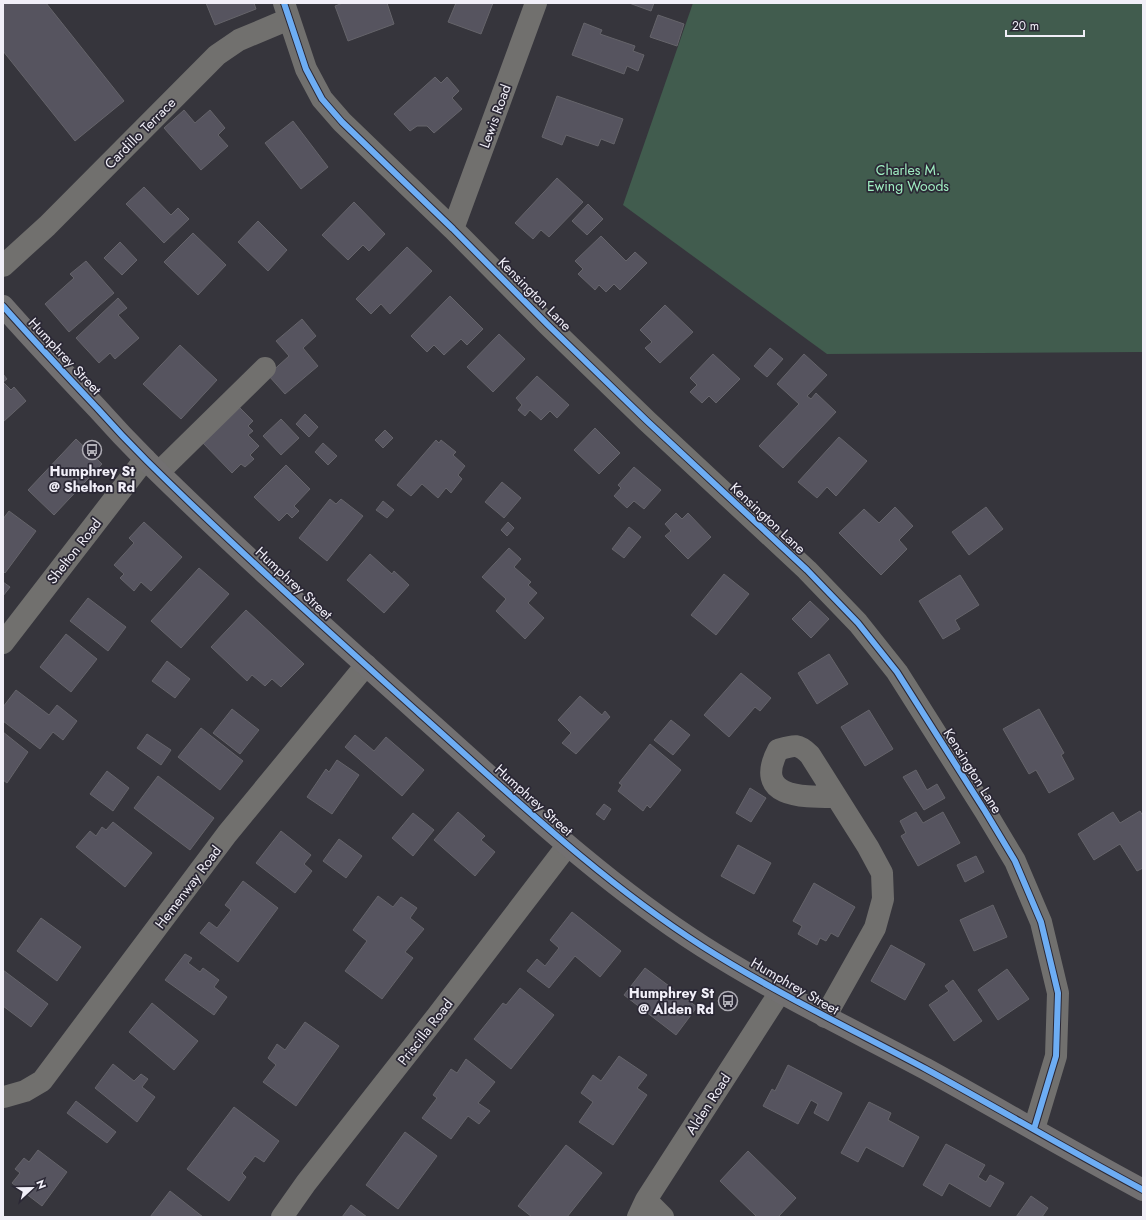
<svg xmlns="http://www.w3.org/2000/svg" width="1146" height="1220" viewBox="0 0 1146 1220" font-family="Jost,sans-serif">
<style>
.green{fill:#415c4e}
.building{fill:#56545f;stroke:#65646a}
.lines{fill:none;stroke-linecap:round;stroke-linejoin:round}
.minor{stroke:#71706e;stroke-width:22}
.major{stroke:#727071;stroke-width:22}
.cycleway-casing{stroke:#2b2835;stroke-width:8}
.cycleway{stroke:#6dadf4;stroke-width:6}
.labels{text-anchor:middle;stroke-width:3.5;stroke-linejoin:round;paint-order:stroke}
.street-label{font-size:14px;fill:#f1eff8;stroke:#2b2835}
.park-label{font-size:14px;fill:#9fedc1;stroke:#2b2835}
.poi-label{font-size:14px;font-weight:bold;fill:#f1eff8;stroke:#2b2835}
</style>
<rect width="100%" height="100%" fill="#36353c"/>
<path class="green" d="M693,3H1143V352L827,354L623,205Z"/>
<path class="building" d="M3,3H46L124,101L75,141L3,51Z
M206,3H254L256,9L215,25Z
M343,3H387L394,24L348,41L335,6Z
M456,3H493L481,34L448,22Z
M629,3H654L651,11Z
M658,15L684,24L677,46L650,37Z
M584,23L602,30L600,34L635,46L633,51L644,55L638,71L627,66L624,74L572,55Z
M435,77L441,83L447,77L459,91L452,98L462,109L434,133L427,126H417L410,131L394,114Z
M557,96L623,119L614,144L601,139L598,146L566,135L562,145L542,137Z
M184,110L195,123L210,110L225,128L218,135L228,146L201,170L164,128Z
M293,121L328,167L301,189L265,143Z
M557,178L583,202L549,237L541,230L533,239L515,223Z
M144,187L171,215L178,208L189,219L164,243L126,204Z
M354,202L385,234L369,251L363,245L348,260L322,235Z
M588,204L603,219L587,235L572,221Z
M258,221L287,250L268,271L238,242Z
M193,233L226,265L198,295L164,262Z
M601,236L626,261L635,252L647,263L620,290L614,284L606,292L599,285L595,290L578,274L583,269L575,261Z
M120,242L137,260L122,275L104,258Z
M407,247L432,271L390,314L381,304L371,314L356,299Z
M86,261L114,293L69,332L45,304L74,278L70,274Z
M450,296L483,329L467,345L461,339L444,355L434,345L427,352L411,336Z
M118,298L127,308L118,315L139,338L115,359L110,353L99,363L76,338Z
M665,305L693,332L660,363L645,348L652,342L640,330Z
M302,319L316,336L303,348L318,366L285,394L268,375L289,356L276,341Z
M499,334L525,359L493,392L467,367Z
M180,345L217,380L181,419L143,384Z
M770,348L783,359L767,377L754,366Z
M713,354L740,379L716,403L709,396L702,403L690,392L697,385L690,378Z
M804,354L827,375L807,396L811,399L816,393L836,412L783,468L759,446L799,404L777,384Z
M3,374L7,379L3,382L11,390L14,387L26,401L3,422Z
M537,376L569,405L557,418L550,411L541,420L530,410L525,416L518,410L522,405L516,398Z
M238,406L253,421L248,426L253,431L248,435L259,446L250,455L254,459L245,467L241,464L232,473L201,441Z
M305,414L318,427L309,437L296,424Z
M281,419L299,438L281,455L263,436Z
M595,428L620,453L599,474L574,450Z
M385,430L393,438L383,448L375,440Z
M839,437L867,461L836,496L827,487L817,498L798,482Z
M76,439L102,464L54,515L28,490Z
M436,440L439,443L441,440L456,452L453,455L465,466L458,475L462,479L451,493L446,488L438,498L422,484L411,496L397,485Z
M323,443L337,456L328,465L315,452Z
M286,465L310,489L294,506L299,511L292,518L287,513L279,521L254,497Z
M634,467L661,490L644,509L634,501L627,508L614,496L621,488L618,485Z
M502,482L521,498L504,518L485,502Z
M330,499L336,504L341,499L363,516L327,561L299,538Z
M383,501L394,510L387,518L376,510Z
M895,507L913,526L899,540L907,549L881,575L839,533L864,509L879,523Z
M986,507L1003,529L969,555L952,532Z
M9,511L36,531L5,573L3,571V519Z
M676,513L682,519L688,513L711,537L688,559L665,536L671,531L665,524Z
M144,522L182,557L151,591L141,582L134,591L120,578L124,574L114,565L134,543L129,538Z
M508,522L514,528L507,536L501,530Z
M629,527L641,537L624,558L612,549Z
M509,548L521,559L514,567L531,582L528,585L537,593L528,603L544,618L525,639L496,611L506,599L482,577Z
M370,554L392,574L394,571L409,585L384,613L347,580Z
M199,568L229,594L181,648L151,621Z
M724,574L749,594L716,635L691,615Z
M960,575L979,605L955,620L960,629L943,639L919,601Z
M3,582L10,587L3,596Z
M88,598L126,627L108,651L70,621Z
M810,601L829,619L811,638L792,619Z
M246,610L304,664L281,687L272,679L265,686L252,675L247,681L211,647Z
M66,634L97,659L71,692L40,667Z
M829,654L848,684L817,704L798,673Z
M167,661L190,679L175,698L152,681Z
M741,673L771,698L760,711L755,707L729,737L704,715Z
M16,690L49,715L57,705L77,721L63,740L53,732L40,749L3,721V707Z
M580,696L602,715L605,711L610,717L576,754L562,743L571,733L558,720Z
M232,709L259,730L240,754L213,733Z
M1039,709L1064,753L1061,755L1074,779L1049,793L1036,770L1029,774L1003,729Z
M869,710L893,749L865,766L841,727Z
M671,720L690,735L673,755L654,740Z
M201,728L243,761L220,790L178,757Z
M3,732L28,752L7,783L3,780Z
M147,734L171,750L161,765L137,748Z
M355,735L374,751L386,737L424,770L402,796L345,747Z
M650,744L681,770L650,808L647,805L643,811L618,791L622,785L619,783Z
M337,760L359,775L332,814L307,797L326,769L329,772Z
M916,770L927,790L937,784L945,798L924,810L903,777Z
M107,771L129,788L113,811L90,794Z
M158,776L214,818L190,850L134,808Z
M750,788L766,798L751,822L736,813Z
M604,804L611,809L604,820L596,814Z
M1140,811L1143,816V868L1137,871L1120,844L1094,860L1078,834L1113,812L1120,823Z
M458,812L485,836L481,840L495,852L475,876L434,840Z
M916,812L923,823L943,812L960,843L918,866L901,836L906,833L900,821Z
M413,813L434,830L413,856L392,838Z
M113,822L152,853L125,887L76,847L90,831L96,836L102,827L106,830Z
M281,831L311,855L304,864L312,871L295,893L256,863Z
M339,839L362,856L346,878L323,861Z
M738,845L771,863L754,894L721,876Z
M976,856L984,872L965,882L957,865Z
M243,881L278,908L238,962L200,933L209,922L217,928L231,910L225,905Z
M814,883L855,907L838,937L831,933L826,941L820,938L817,945L798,934L802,926L793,921Z
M378,896L393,907L401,897L417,908L410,918L424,929L405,952L413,958L382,999L345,971L367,941L353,930Z
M993,905L1007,937L974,951L960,920Z
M572,912L621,951L600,977L575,956L549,988L527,971L537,959L545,966L559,948L550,940Z
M41,918L81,947L57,981L17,951Z
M891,945L925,964L905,1000L871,981Z
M185,954L192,958L188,963L200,972L203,968L219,980L214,987L227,997L214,1015L165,980Z
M645,968L697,1007L676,1035L624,995Z
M1007,969L1029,999L998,1020L978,990Z
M3,970L48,1004L31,1027L3,1006Z
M953,980L982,1021L954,1041L929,1005L949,991L945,986Z
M520,988L554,1015L511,1069L474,1039L503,1003L506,1005Z
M152,1003L198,1041L174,1070L129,1032Z
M305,1022L339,1046L296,1106L263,1082L276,1065L268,1058L277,1044L285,1050Z
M619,1056L647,1075L637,1088L647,1095L613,1145L579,1122L593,1102L581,1093L593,1075L601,1081Z
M466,1059L495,1082L478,1103L490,1111L479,1124L468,1116L451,1139L422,1118L437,1098L433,1095L451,1069L457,1073Z
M113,1064L134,1081L141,1074L148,1079L142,1087L155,1097L137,1122L95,1088Z
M788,1065L842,1093L828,1121L814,1113L818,1104L811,1100L798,1124L763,1106L772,1089L775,1091Z
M76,1101L116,1132L107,1143L67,1113Z
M869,1102L891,1113L888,1120L919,1137L903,1167L866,1147L858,1162L841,1153Z
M234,1107L279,1141L264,1162L255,1156L242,1173L246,1177L229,1201L187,1169Z
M405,1132L437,1156L398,1209L366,1185Z
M946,1144L985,1165L978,1177L986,1182L990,1175L1004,1183L990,1207L949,1183L942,1196L923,1185Z
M566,1145L602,1173L567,1217H532L518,1206Z
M38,1150L67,1172L42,1206L12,1183L20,1173L15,1169L24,1158L29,1162Z
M748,1151L796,1198L778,1217H757L720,1181Z
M170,1191L203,1217H150Z
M1031,1196L1048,1208L1042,1217H1016Z
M351,1205L367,1217H342Z"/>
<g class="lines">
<path class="minor" d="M284,3L306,69L322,99L342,122L453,229L548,325L647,421L807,570L858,623L897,672L985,811L1015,861L1041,922L1058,993L1056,1056L1034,1129
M453,229L536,3
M3,266L47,226L217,55L239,40L289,19
M159,472L265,368
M3,643L145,459
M825,1017L875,928L883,899L882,873L868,847L810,755C798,743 794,745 778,750C753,798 802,797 836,797
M4,1097L25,1091L42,1081L227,834L366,665
M646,1200L663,1217
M282,1217L306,1183L437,1016L567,846
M638,1217L646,1200L780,992"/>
<path class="major" d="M3,306C34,341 65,374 97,408C113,426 130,444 147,461C235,548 328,631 420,714C511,795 599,880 702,946C774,992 851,1029 926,1069C999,1109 1070,1151 1143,1190"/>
<defs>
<path id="cycleway" d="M284,3L306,69L322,99L342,122L453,229L548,325L647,421L807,570L858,623L897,672L985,811L1015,861L1041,922L1058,993L1056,1056L1034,1129
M3,306C34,341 65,374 97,408C113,426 130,444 147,461C235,548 328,631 420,714C511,795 599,880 702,946C774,992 851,1029 926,1069C999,1109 1070,1151 1143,1190"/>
</defs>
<use href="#cycleway" class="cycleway-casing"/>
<use href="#cycleway" class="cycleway"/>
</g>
<defs>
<symbol id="bus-ring" viewBox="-11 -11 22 22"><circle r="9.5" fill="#2b2835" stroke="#b0aeb6" stroke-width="1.5"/><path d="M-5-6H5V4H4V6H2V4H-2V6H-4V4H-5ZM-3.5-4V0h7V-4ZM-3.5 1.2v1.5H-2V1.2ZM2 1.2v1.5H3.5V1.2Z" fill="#b0aeb6"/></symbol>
</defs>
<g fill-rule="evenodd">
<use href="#bus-ring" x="81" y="439" width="22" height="22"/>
<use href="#bus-ring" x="717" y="990" width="22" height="22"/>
</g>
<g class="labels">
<g class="street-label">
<text transform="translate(495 116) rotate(-70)" y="5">Lewis Road</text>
<text transform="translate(140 133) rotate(-45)" y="5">Cardillo Terrace</text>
<text transform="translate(535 294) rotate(45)" y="5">Kensington Lane</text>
<text transform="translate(65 356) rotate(47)" y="5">Humphrey Street</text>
<text transform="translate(768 518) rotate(43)" y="5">Kensington Lane</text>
<text transform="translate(74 551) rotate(-52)" y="5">Shelton Road</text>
<text transform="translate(294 583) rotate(43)" y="5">Humphrey Street</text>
<text transform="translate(973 771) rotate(58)" y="5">Kensington Lane</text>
<text transform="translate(534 800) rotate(42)" y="5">Humphrey Street</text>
<text transform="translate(188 887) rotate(-53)" y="5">Hemenway Road</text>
<text transform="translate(795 986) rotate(30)" y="5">Humphrey Street</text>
<text transform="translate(425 1032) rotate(-52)" y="5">Priscilla Road</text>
<text transform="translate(708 1104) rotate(-57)" y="5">Alden Road</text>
</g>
<g class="park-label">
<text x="908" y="175">Charles M.<tspan x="908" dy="16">Ewing Woods</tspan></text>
</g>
<g class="poi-label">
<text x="92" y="476">Humphrey St<tspan x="92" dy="16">@ Shelton Rd</tspan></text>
<text x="714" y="998" text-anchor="end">Humphrey St<tspan x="714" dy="16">@ Alden Rd</tspan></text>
</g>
</g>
<rect width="1146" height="1220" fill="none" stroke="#f1eff8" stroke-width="8"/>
<g transform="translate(32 1188) rotate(68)" stroke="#2b2835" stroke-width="3" paint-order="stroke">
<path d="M0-3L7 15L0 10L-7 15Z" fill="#f1eff8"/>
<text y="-6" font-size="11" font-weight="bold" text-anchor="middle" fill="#f1eff8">N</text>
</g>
<path d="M1006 30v6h78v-6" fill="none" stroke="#f1eff8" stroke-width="2"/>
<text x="1012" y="30" font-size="12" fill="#f1eff8" stroke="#2b2835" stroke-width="3" paint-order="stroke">20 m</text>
</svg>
